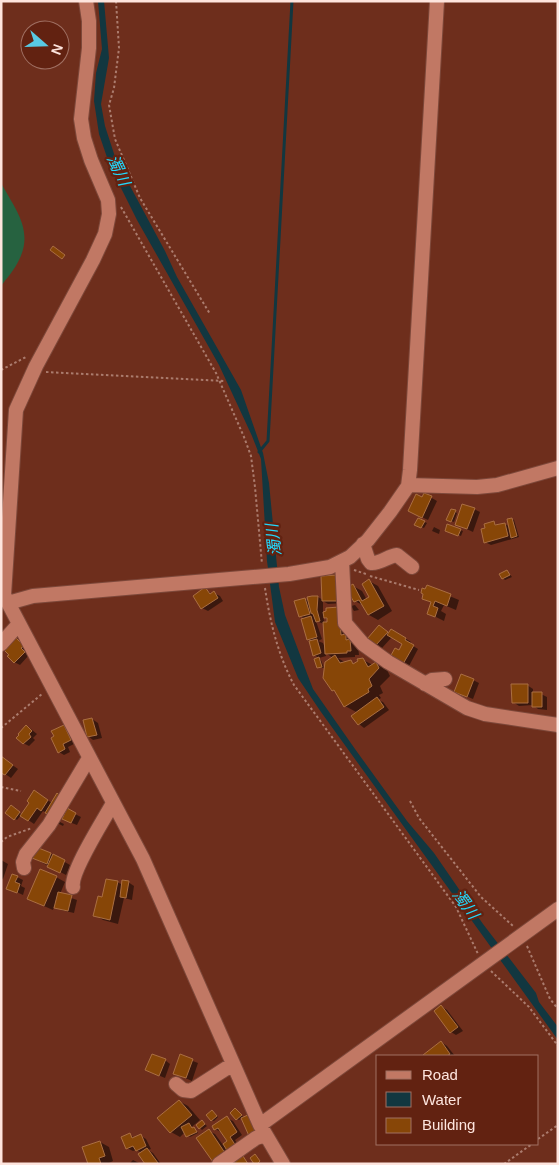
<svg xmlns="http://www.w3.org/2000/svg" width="559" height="1165" viewBox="0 0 559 1165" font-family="Helvetica,'Noto Sans JP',sans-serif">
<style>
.green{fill:#266240}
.water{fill:#123740}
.shadow{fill:#0007;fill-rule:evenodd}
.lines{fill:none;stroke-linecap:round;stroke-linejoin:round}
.stream{stroke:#123740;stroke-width:3}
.building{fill:#874607;stroke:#aa6e42}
.minor-casing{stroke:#7d483a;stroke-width:16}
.path{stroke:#ab7c6e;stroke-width:2;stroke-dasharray:2.5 2.5;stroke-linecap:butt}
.minor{stroke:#c17864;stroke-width:14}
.labels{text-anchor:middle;stroke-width:4.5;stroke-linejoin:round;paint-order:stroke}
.water-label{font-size:16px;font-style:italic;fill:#22d9fd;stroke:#622211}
</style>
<rect width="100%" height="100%" fill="#6e2e1c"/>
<path class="green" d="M1,183C15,209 34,230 19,260C15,269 7,278 1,286Z"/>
<path class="water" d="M98,1H104L109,58L101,104L105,126L116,160L165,251L177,277L241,390L263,453L269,483L279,587L285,615L308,676L313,689L355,749L407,821L434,853L483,924L536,993L539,1002L558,1027V1040L321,712L298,678L275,622L267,561L261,459L252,436L219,365L137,220L110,166L99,134L94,101L96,73L102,49Z"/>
<path class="shadow" d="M425,494L437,501L428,520L415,514Z
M474,509L480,512L473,532L456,524Z
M452,510L457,513L454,522L448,520Z
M418,519L427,523L424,528L416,525Z
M512,519L514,520L519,537L491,545L485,542L493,523L499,526L505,524L510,527Z
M434,527L440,530L439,534L432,531Z
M460,530L463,531L461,536L448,531Z
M507,571L512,577L505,580L503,578Z
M322,577L343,603L328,604L323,601V613L328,612L358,646L359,655H355V657L338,658L346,663L351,662L355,664L363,660L373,665L376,664L387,670L390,676L380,686L383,693L379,695L381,698L378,700L383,702L389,710L364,728L359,724L353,716L358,713L345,706L337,692L333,690V658L326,653V656L319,658L314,655L313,641L309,639L305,619L300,616L305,599L310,602L318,597L323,600ZM323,617L328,620V623H325ZM316,621L324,624L326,650L323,643L318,641L322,639Z
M369,581L378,586L392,611L378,620L369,615L364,606L355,601L353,586L362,591L367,600L371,597Z
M428,587L459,600L456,610L444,605L441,611L446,614L444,621L428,613L432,603L423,598Z
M205,589L212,594L214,593L220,596L223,601L208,611L202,608Z
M355,605L359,610L354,611L351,606Z
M380,627L390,634L392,630L411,642L410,644L418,649L409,666L392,656L399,652L404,644L392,637L382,648L369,639Z
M16,640L28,650L26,652L29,655L20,665L14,662Z
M319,659L321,660L324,668L318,667Z
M473,680L479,683L473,699L461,694Z
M527,685L533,689V694H541L547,697V710L538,709L533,705L519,706L513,702Z
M92,719L98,723L102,738L93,740L88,736Z
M27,726L37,734L33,738L35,740L29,746L23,743Z
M64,726L69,730L76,743L68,747L70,752L64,755L59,752Z
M1,757L18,769L11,778L1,771Z
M40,795L52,803L50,815L43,811L34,824L21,815L17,820L7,812L14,808L22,815Z
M75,814L81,817L77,825L69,822Z
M58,821L64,824L63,826L57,823Z
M51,854L70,865L66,875L33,858Z
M1,860L8,864L3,879L1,878Z
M17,877L23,880L21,886L25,888L23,895L8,888Z
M56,877L65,882L60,894L77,900L74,913L61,910L54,906L53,910L37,903Z
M117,882L123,885L128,882L134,886L132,900L124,898L118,924L103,920L95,915L103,899Z
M442,1007L447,1010L463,1031L456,1035L451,1032Z
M441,1042L447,1046L455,1056H426L425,1055Z
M180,1056L198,1063L192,1081L174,1073Z
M165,1060L170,1064L165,1078L153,1073Z
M179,1101L188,1106L200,1120L188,1130L194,1128L198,1133L190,1137L185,1132L180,1137L171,1132L159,1118Z
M212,1111L218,1117L214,1121L211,1120Z
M238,1111L244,1118L248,1117L254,1120L261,1136L255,1138L242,1117L239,1120L237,1119Z
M227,1118L233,1121L242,1135L235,1140L241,1150L234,1154L225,1148L230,1157L219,1164L209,1131L215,1134L223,1145L229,1141L222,1131L221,1132L215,1129Z
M202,1122L207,1126L202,1130L200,1128Z
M130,1135L135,1138L141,1136L146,1139L151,1149L148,1150L153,1153L161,1164H146L142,1153L136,1150L133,1151L127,1148Z
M100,1142L109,1147L113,1161L107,1164H89Z
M133,1160L139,1163V1164H129Z"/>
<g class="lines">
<path class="stream" d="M259,452L268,441L292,1"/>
</g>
<path class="building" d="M53,246L65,255L62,259L50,250Z
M424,493L432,496L422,518L408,511L416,494L422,497Z
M462,504L475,508L467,529L455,525Z
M451,509L456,510L451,522L446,520Z
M418,518L425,521L421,528L414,525Z
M512,518L517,536L511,538L507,519Z
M494,521L495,525L505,523L508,536L484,543L481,529L485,528L484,524Z
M447,524L461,529L458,536L445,531Z
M507,570L510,575L502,579L499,574Z
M337,575L338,601H322L321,576Z
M369,579L384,606L368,615L359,600L354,602L348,592V587L353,584L362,601L369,597L362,584Z
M427,585L451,594L447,606L435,601L433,606L438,608L435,617L427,614L431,602L422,599L423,594L421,593L422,588L425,589Z
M205,587L210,594L214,591L218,598L201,609L193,596Z
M312,596H318L317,610L320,621L316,622L313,614L311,613L307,597Z
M305,598L310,614L299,617L294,601Z
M339,607L341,635L346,634V640L350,639L351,651H347V653L325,654L323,622H327V618H324L323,612L326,611V608Z
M311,616L317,637L307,640L301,619Z
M379,625L388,632L375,646L367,639Z
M391,629L406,638L405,640L414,645L403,664L390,657L395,648L399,650L402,644L387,635Z
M16,638L24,646L21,648L25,652L14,663L7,656L9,655L4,650Z
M317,639L321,653L313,656L309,641Z
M335,655L340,663L351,660L353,664L358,661L357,659L363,658L368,667L376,662L379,668L369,679L372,686L368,689L369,692L344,707L334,690L332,691L323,678L325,662Z
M319,657L322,667L317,668L314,659Z
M461,674L474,679L467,697L454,692Z
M511,684H528V703H512Z
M532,692H542V707H532Z
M377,697L384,707L358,725L351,716Z
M92,718L97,735L87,737L83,720Z
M26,725L32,731L29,734L31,737L23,744L16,738L19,735L18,734Z
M64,725L71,740L63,744L65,749L58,753L51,738L54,736L51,731Z
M1,756L13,765L5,775L1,773Z
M34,790L48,800L41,811L37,808L28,821L20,816L29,803L27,801Z
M57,793L59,795L48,814L45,813Z
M11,805L20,812L14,820L5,813Z
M67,808L76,813L71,823L62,819Z
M36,847L51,853L47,864L32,858Z
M53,854L65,860L60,873L47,867Z
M40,869L57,876L44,906L27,899Z
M12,874L18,876L15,882L20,884L17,893L6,889Z
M106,879L118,881L110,920L93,916L98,896L102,897Z
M122,880L129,881L126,898L120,897Z
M58,892L72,895L68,911L54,908Z
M441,1005L458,1027L450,1033L434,1011Z
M441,1041L450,1054L447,1056H424L423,1055Z
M152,1054L166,1059L159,1076L145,1070Z
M180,1054L193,1059L186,1078L173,1074Z
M179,1100L192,1115L170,1133L157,1118Z
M235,1108L242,1115L236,1120L230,1113Z
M212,1110L217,1116L211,1121L206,1115Z
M248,1115L256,1133L249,1136L241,1118Z
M227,1116L237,1132L230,1137L236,1146L228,1152L223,1144L227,1141L218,1128L214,1130L212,1126Z
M202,1120L205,1124L199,1129L196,1125Z
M189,1123L192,1128L194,1127L197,1132L186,1137L181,1127Z
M209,1129L225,1153L213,1162L196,1138Z
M130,1133L132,1138L141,1134L146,1146L136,1151L133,1146L126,1149L121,1137Z
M100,1141L105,1156L99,1158L101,1164H88L82,1147Z
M147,1148L158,1163L156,1164H145L138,1154Z
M255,1154L260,1161L257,1164H254L250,1158Z
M243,1156L248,1164H235L234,1162Z"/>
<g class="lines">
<defs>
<path id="minor" d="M86,1L89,21V48L81,119L84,138L91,160L108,200L109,214L105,234L93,260L36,366L16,410L4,595L143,859L260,1125L283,1164
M408,485L477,487L497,485L558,468
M363,544L368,559L371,563C380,564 388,556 397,555L412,567
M342,561L345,623L363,644L388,662L467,708L485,714L558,725
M8,603L33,596L289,574L330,567L350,557L368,540L390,512L408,486L410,470L437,1
M1,644L18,625
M425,684L432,680L445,679
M24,868L23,862L26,854L49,825L89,758
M73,887C70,872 105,818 113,803
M176,1084L183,1090L191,1091L233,1064
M260,1125L558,909
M219,1164L256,1138L265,1135"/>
</defs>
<use href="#minor" class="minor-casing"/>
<path class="path" d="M116,1L119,48L114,88L109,105L115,139L140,198L210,314
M121,207L216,373L244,437L251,456L255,487L262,564
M1,370L26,357
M46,372L225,381
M354,570L366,574
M370,576L419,590
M265,588C270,622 278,655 294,685L456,907L478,954
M1,728L42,694
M1,787L21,791
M410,801L419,818L481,897L513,926
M1,842L7,837L32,828
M527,946L550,999L558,1009
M491,971L529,1007L558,1046
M538,1139L558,1125
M504,1164L532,1144"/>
<use href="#minor" class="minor"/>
</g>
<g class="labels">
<g class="water-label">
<text transform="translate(119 170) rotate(65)" y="6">濁川</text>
<text transform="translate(273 540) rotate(-97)" y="6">濁川</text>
<text transform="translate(466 904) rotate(54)" y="6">濁川</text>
</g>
</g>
<rect width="559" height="1165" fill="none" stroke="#fee5de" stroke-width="5"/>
<rect x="376" y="1055" width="162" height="90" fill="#622211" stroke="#a07063"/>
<rect x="386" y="1071" width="25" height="8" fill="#c17864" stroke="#a07063"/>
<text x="422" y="1080" font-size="15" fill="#fee5de">Road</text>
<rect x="386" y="1092" width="25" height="15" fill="#123740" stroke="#a07063"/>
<text x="422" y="1105" font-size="15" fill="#fee5de">Water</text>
<rect x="386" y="1118" width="25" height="15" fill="#874607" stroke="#a07063"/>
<text x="422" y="1130" font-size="15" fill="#fee5de">Building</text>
<g transform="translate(45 45) rotate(110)"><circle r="24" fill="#622211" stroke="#a07063"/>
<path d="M0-4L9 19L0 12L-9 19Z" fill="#58c9e3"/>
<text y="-8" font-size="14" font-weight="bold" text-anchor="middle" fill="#fee5de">N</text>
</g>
</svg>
